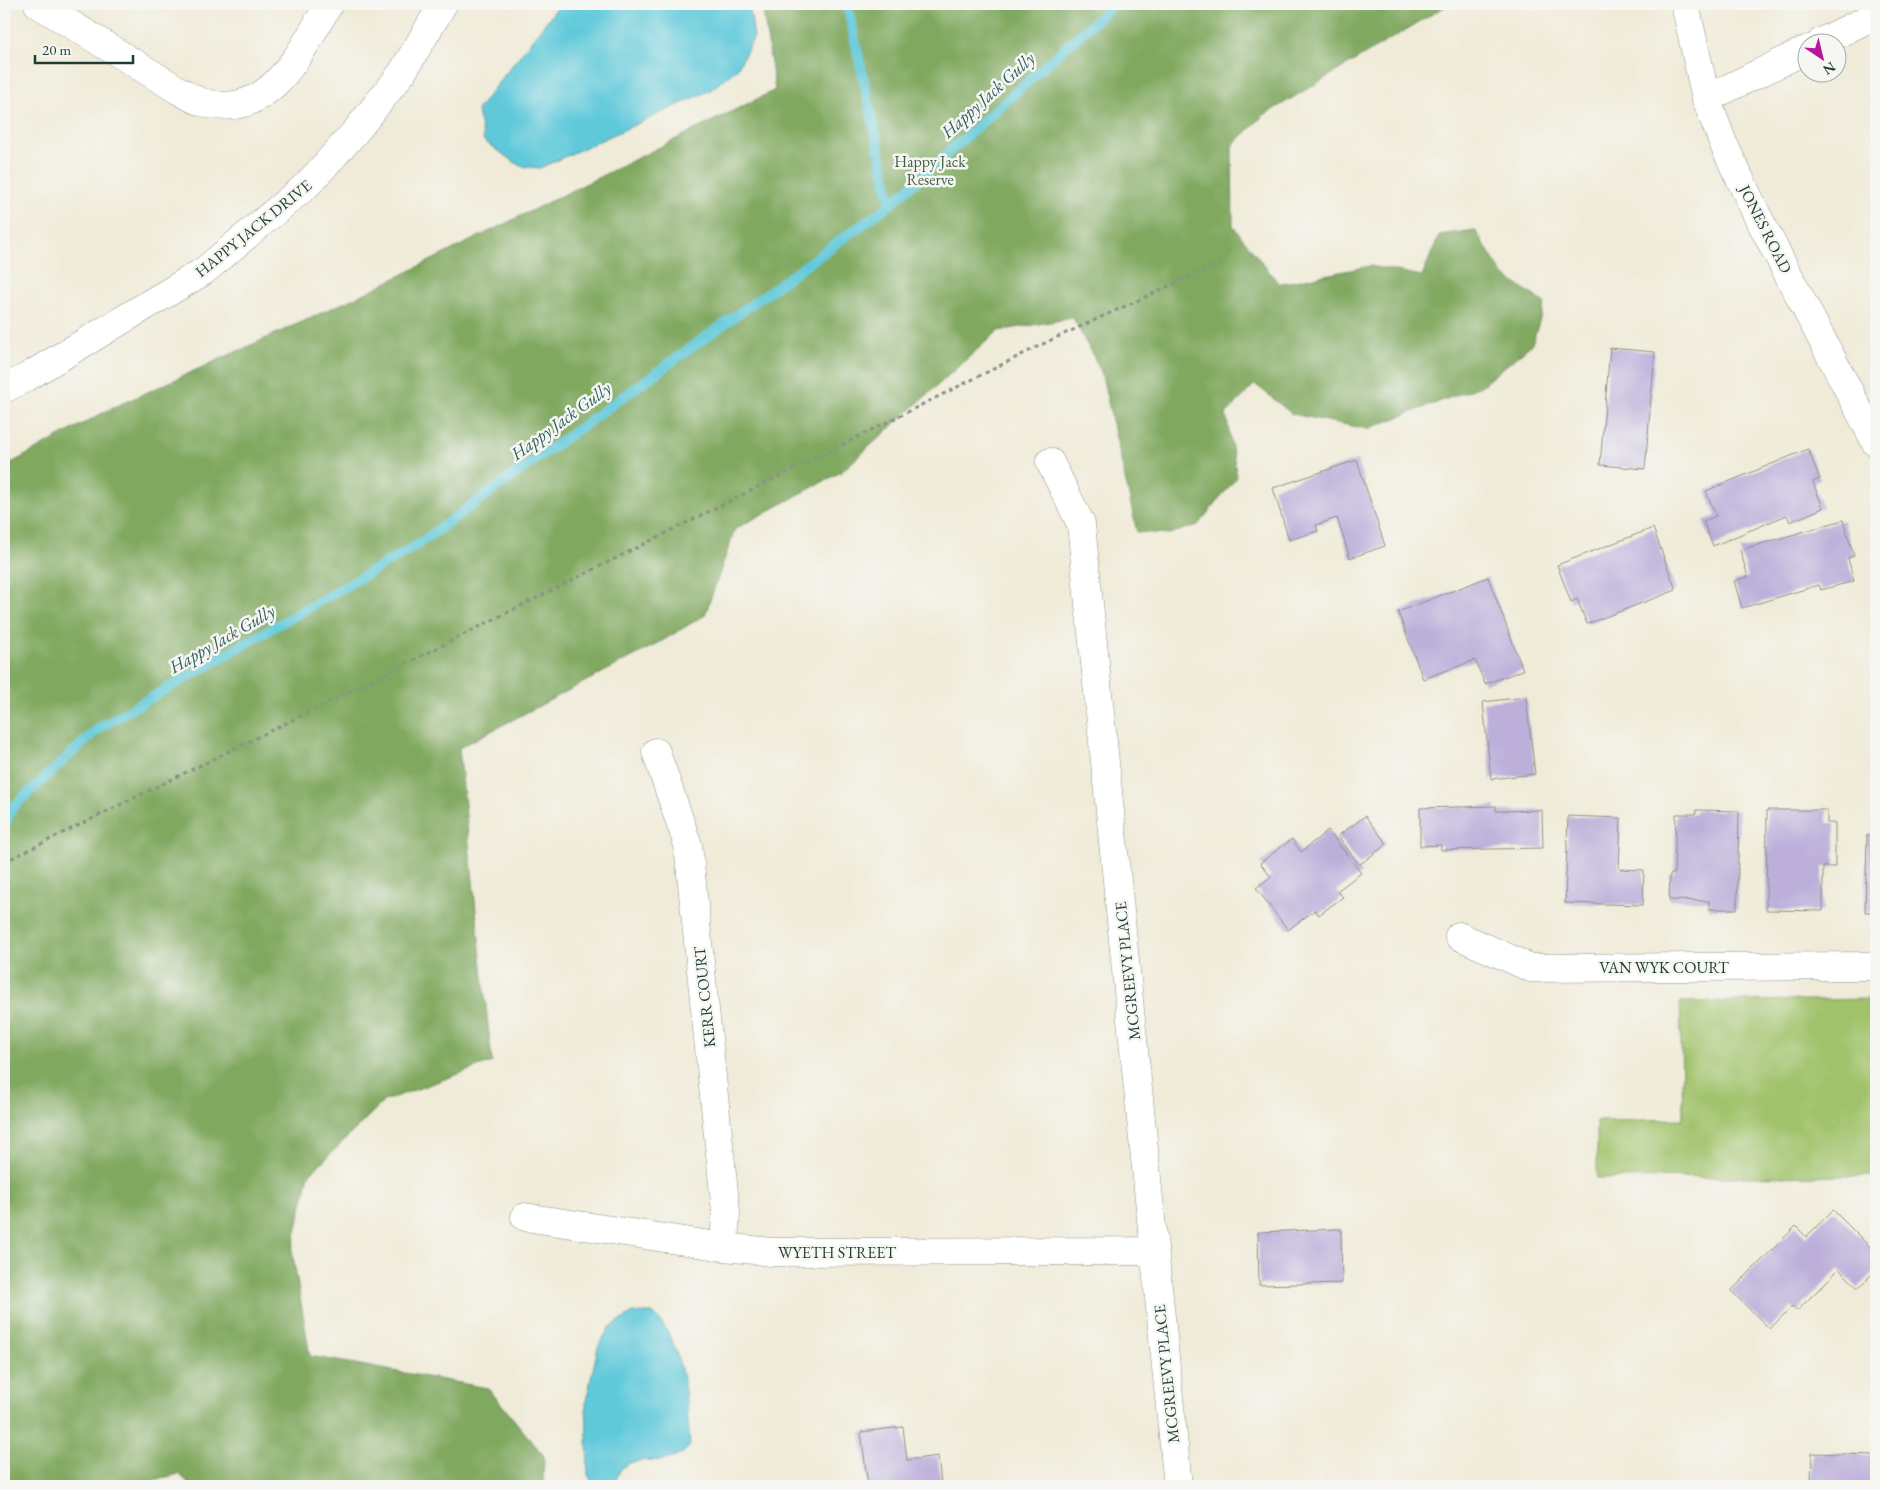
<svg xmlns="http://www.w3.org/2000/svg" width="1880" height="1490" viewBox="0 0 1880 1490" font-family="'EB Garamond',serif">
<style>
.green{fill:#a0c26b;stroke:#608050}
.forest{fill:#80a85f;stroke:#50724a}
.water{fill:#5fc9da;stroke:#3f8387}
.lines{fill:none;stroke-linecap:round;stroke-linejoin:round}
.stream{stroke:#5fc9da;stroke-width:10}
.building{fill:#bcafda}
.minor-casing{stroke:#889486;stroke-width:29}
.tertiary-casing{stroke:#889486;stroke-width:29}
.path{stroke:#889486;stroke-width:3;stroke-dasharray:4 4;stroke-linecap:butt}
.minor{stroke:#fff;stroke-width:28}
.tertiary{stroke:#fff;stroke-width:28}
.labels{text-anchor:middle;stroke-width:5;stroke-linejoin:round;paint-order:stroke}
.park-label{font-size:16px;fill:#3f5e42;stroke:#f6f6f2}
.street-label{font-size:16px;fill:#1f3d34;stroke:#f6f6f2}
.water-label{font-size:18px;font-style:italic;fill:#2f605e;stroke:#f6f6f2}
</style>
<rect width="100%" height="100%" fill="#f6f6f2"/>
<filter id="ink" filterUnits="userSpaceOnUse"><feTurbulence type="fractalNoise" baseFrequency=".02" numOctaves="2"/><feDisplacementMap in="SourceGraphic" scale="10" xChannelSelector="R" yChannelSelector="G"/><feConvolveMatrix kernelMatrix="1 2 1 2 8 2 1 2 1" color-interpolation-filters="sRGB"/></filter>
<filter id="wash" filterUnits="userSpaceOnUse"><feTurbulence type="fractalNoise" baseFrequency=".0096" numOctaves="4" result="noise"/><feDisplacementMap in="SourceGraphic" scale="20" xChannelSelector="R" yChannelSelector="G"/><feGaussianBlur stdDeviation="1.12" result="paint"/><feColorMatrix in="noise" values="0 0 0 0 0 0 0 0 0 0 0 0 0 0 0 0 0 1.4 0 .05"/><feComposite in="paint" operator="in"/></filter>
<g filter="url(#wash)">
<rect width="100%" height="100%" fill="#f0ebd8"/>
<path class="green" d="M1876,999V1176L1597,1178V1121L1683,1119L1680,1002Z"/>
<path class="forest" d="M762,4H1449L1264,115L1232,146L1233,226L1279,284L1370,266L1422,276L1439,235L1475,230L1503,275L1545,303L1532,344L1481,386L1367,429L1292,414L1255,384L1226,414L1237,477L1198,525L1169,534L1137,532L1101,371L1073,318L998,331L841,472L735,529L705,615L657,644L459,748L492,1062L384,1101L309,1175L292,1250L310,1356L488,1388L544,1456L543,1486H192L179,1474L129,1486H4V467L108,410L361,295L775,90Z"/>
<path class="water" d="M560,4H749L754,37L737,69L709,91L540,168L520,166L484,141L477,110Z
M633,1313H653C686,1346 686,1402 690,1446C668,1472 641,1451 622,1468C618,1472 616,1481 614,1486H595L588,1475L586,1401L598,1347L610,1327Z"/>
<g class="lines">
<path class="stream" d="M847,4L891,204
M4,826L12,808L100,727L414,547L891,204L1114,4"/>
</g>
<g id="blocks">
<path class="building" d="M1610,348L1655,352L1645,469L1600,465Z
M1808,449L1820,479L1813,482L1823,508L1790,522L1787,515L1713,546L1703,521L1716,516L1706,491Z
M1357,460L1385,546L1350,558L1337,518L1316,525L1318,531L1289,540L1273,488Z
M1843,520L1854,556L1848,558L1854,581L1821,590L1819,585L1742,608L1734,581L1748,577L1740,550Z
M1653,528L1676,590L1587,624L1577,599L1571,602L1557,565Z
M1488,577L1523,670L1485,684L1475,660L1423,679L1398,612Z
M1526,697L1535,774L1491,779L1483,702Z
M1496,806V811L1542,810L1543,848L1441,850V845L1420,846V808Z
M1696,810L1739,811L1737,909H1709V901L1669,900L1670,874H1674L1676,814H1696Z
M1767,810H1827V823H1835V867H1823V911L1766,910Z
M1365,816L1387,844L1359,865L1338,836Z
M1568,816L1621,818L1619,869L1644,870L1643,905L1565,903Z
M1328,830L1361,873L1337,891L1343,897L1319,915L1315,910L1288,930L1256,888L1271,877L1260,863L1292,839L1301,852Z
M1867,835H1876V912H1865Z
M1833,1210L1876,1253V1270L1858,1288L1839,1269L1797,1311L1792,1306L1770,1329L1731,1291L1796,1226L1806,1237Z
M1341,1229L1342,1283L1259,1285L1258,1232Z
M903,1427L907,1460L938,1456L941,1484L868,1486L861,1432Z
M1812,1453L1876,1455V1486L1811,1483Z"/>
</g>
</g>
<g filter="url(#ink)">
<use href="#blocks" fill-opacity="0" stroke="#889486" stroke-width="1"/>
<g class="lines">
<defs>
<path id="minor" d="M38,4L178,90C186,94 194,100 202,102C270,123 301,50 329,4
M1821,42L1876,15
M1706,99L1808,49
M4,389L27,377L204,271L308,184L356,131L402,73L443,4
M1050,462L1081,524L1178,1486
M656,752L688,845L726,1212L724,1247
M1459,936L1531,968L1876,966
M525,1217L724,1247L772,1252L1152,1251"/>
<path id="tertiary" d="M1685,4L1706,99L1724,145L1756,213L1876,443"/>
</defs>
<use href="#minor" class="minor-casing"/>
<use href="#tertiary" class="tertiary-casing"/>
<path class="path" d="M4,862L333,700L1051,340L1224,261"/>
<use href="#minor" class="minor"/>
<use href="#tertiary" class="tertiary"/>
</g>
</g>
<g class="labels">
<g class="park-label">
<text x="930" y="167">Happy Jack<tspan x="930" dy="18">Reserve</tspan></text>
</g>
<g class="street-label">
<text transform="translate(253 228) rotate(-39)" y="6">HAPPY JACK DRIVE</text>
<text transform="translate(1766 229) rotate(63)" y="6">JONES ROAD</text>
<text x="1664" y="973">VAN WYK COURT</text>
<text transform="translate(1127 971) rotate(-96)" y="6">MCGREEVY PLACE</text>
<text transform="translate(704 997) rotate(-96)" y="6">KERR COURT</text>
<text x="837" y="1258">WYETH STREET</text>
<text transform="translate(1166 1374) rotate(-96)" y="6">MCGREEVY PLACE</text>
</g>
<g class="water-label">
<text transform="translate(988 95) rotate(-42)" y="6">Happy Jack Gully</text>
<text transform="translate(561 421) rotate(-36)" y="6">Happy Jack Gully</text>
<text transform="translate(222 639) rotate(-30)" y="6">Happy Jack Gully</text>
</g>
</g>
<rect width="1880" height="1490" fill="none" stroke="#f6f6f2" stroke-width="20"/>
<g transform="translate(1822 58) rotate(145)"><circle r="24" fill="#f6f6f2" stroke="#a0aca6"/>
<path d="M0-4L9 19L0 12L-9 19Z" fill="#b5179e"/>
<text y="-8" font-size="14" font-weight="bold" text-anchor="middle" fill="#1f3d34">N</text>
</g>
<path d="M35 55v8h98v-8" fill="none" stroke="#1f3d34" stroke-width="2.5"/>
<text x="42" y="55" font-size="15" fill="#1f3d34" stroke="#f6f6f2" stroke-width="4" paint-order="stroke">20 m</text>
</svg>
